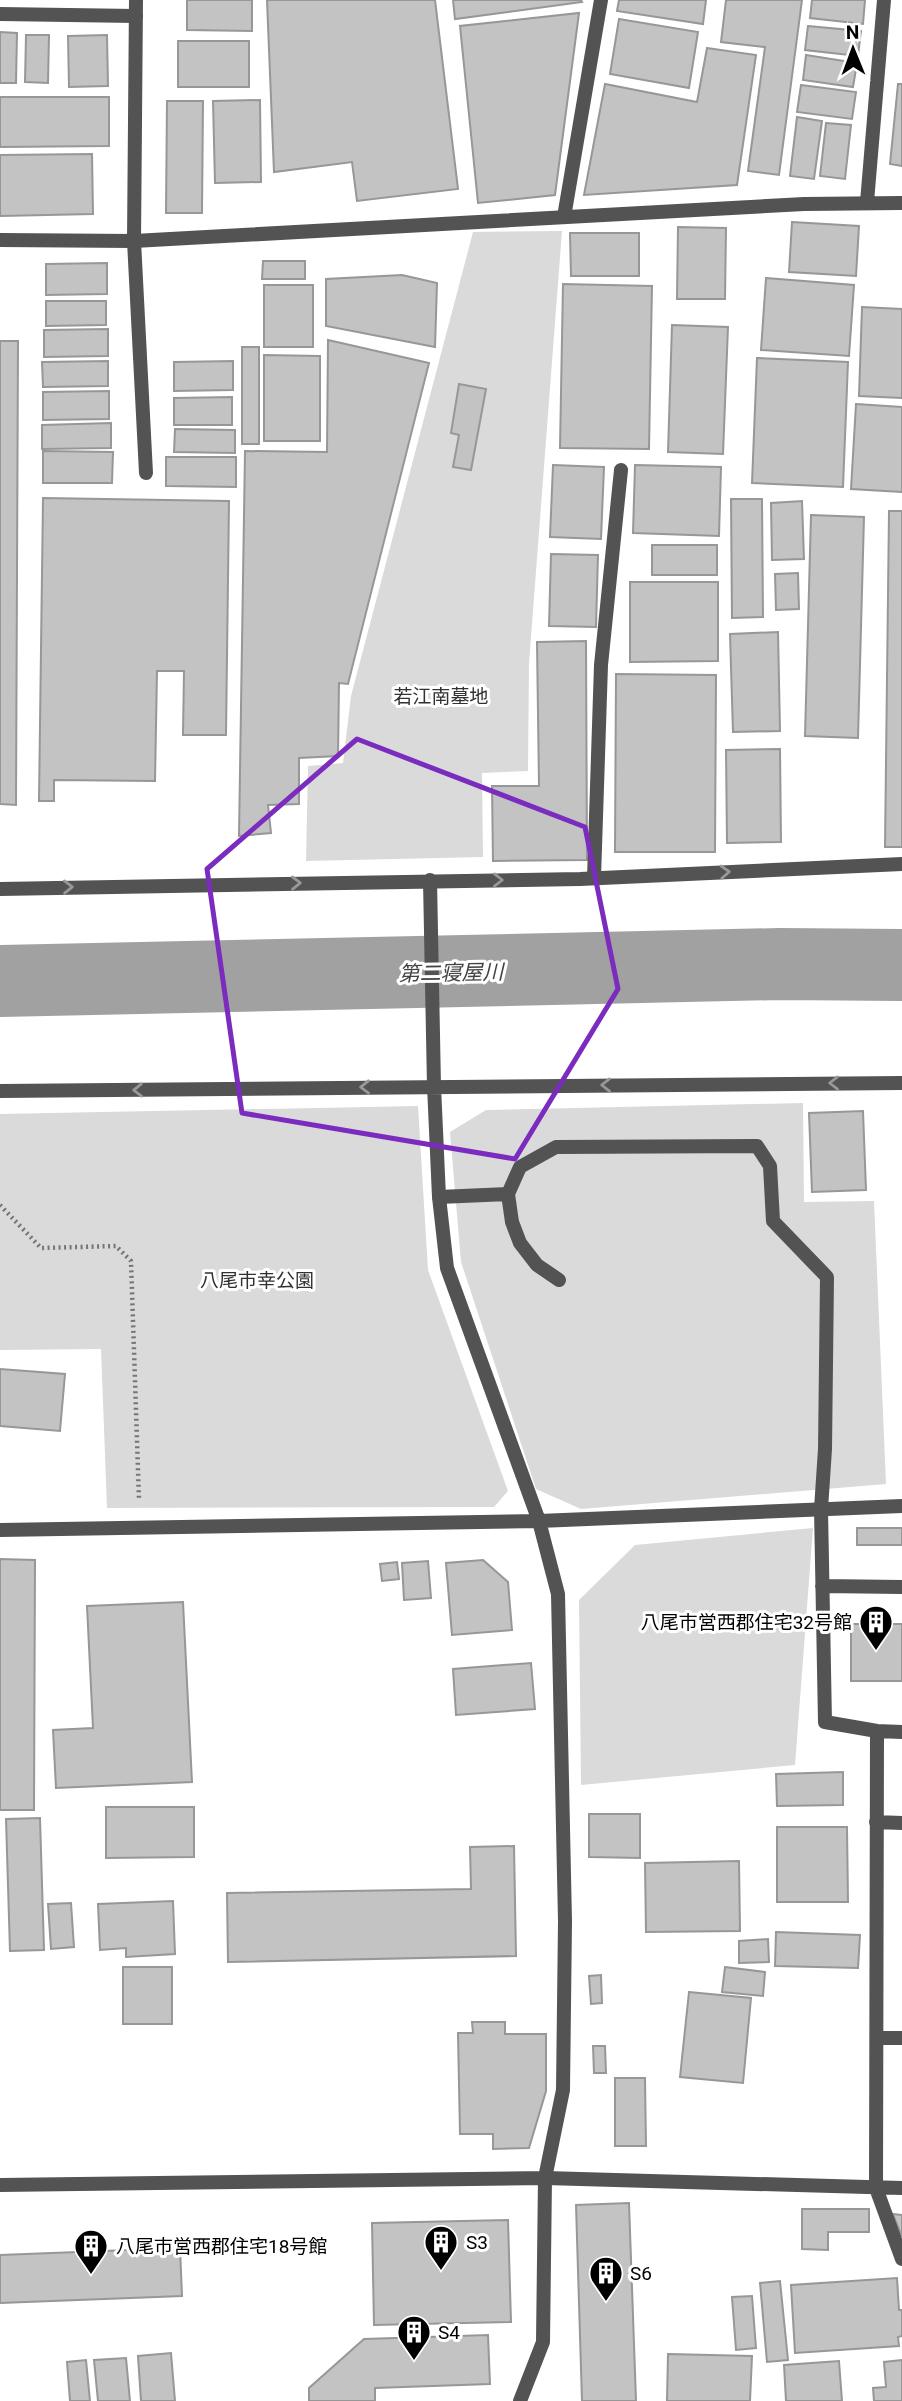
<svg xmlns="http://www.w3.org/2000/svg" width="902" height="2401" viewBox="0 0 902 2401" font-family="Roboto,'Noto Sans JP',sans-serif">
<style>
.green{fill:#dadada}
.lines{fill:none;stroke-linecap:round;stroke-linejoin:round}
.river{stroke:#a1a1a1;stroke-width:72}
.building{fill:#c3c3c3;stroke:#979797;stroke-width:2}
.path{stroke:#757575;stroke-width:4.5;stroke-dasharray:2 3.5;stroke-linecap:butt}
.lane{stroke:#535353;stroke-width:14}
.street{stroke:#535353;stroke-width:14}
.oneway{stroke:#989898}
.marked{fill:none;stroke:#7b2cbf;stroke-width:5;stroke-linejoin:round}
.labels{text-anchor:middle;stroke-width:6;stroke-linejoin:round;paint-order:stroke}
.park-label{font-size:19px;fill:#313131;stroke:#fff}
.poi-label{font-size:19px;fill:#000;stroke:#fff;text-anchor:start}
.water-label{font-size:21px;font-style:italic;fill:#424242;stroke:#fff}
</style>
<rect width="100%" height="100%" fill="#fff"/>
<path class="green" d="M562,231L529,663L528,771L482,773L483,857L306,861L308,766L343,763L351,696L473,232Z
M803,1103L804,1202L874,1201L886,1484L581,1509L536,1489L461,1262L450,1132L486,1110Z
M418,1106L428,1270L508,1491L494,1507L107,1508L101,1349L0,1350V1114Z
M813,1528L795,1765L581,1785L579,1600L635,1545Z"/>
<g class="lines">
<path class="river" d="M0,981L780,964L902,965"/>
</g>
<path class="building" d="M187,0H252V31L187,30Z
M267,0H435L458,189L357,201L352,162L274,172Z
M453,0H581L582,2L455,19Z
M619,0H706L703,24L617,11Z
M726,0H802L779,175L748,171L765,47L721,42Z
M812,0H865L863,24L810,18Z
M579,13L555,195L478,203L460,26Z
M619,19L698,32L689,88L610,74Z
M808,26L861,31L858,56L805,50Z
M0,32L17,33L16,83H0Z
M26,35H49L48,83L25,82Z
M107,35L108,86L69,87L68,36Z
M178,41H249V87H178Z
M707,48L756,55L737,185L584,195L605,84L697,102Z
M806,55L857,63L853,87L803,80Z
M898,84H902V166L890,164Z
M801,85L856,92L852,119L797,112Z
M0,97H109V146L0,147Z
M260,100L261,182L215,183L213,101Z
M167,101H203L202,213H166Z
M797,117L822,121L814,179L790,176Z
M826,123L851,125L845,179L820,176Z
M92,154L93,214L0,216V155Z
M792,222L859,226L856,276L789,272Z
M678,227L726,228L725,299H677Z
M570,233H639V276H571Z
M263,261H305V279H262Z
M107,263V294L46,295V264Z
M402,275L437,283L435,347L326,326V279Z
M766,278L854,285L849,356L761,350Z
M563,284L652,286L649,449L560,448Z
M264,285H313V347H264Z
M46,301H106V325L46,326Z
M862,307L902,309V398L859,396Z
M672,325L728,327L723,454L668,452Z
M108,329V356L44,357V330Z
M328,340L429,363L348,684L339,683L338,756L299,758V804L268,805L271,833L239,836L245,451L327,452Z
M0,341H18L16,805L0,804Z
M242,347H259V444H242Z
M264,355L320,356V441H264Z
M757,358L848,362L843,487L752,483Z
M108,361V386L43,387L42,362Z
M233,361V390L174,391V362Z
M459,384L486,389L471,470L453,467L459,435L451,433Z
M109,391V419L43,420V392Z
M232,397V425H174V398Z
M856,404L902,407V492L851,489Z
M111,423V448L42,449V425Z
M175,429L235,430V453L174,452Z
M43,451L113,452L112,483H43Z
M166,457H236V487L166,486Z
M553,465L604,467L601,539L550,537Z
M635,465L721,467L719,536L633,533Z
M43,498L229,501L226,735H183L184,671H157L155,781L54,780V801H39Z
M731,499H762L763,617L732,618Z
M802,501L804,559L772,560L771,503Z
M889,511H902V847H885Z
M811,515L864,517L858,738L805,736Z
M652,545H717V575H652Z
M551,554L598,555L596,627L549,626Z
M798,573L799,609L776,610L775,574Z
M630,582H718V661L630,662Z
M778,632L780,731L733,732L730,634Z
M586,641L587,860L493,861L492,786H539L537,642Z
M616,674L716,675L715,852H615Z
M780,749L781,842L727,843L726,750Z
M863,1111L866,1190L812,1192L809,1113Z
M0,1369L65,1374L60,1431L0,1426Z
M857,1528H902V1545H857Z
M0,1559L35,1560L34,1810H0Z
M483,1560L508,1582L512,1630L452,1635L446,1563Z
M428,1561L431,1598L404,1600L402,1563Z
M397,1562L399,1579L382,1581L380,1564Z
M183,1602L192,1782L56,1788L53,1730L93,1728L87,1606Z
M851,1624H902V1681H851Z
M531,1663L535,1709L456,1715L453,1669Z
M843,1772V1805L777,1806L776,1774Z
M106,1807H194V1857L106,1858Z
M589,1814H640V1858L589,1857Z
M40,1818L44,1950L10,1951L6,1819Z
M777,1827H847L848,1902H777Z
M514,1846L516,1956L228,1962L227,1893L471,1889L470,1847Z
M739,1861L740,1931L646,1932L645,1863Z
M173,1901L175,1954L126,1957V1948L100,1950L98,1904Z
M71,1903L74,1947L51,1949L48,1904Z
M776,1932L860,1935L858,1968L775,1966Z
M768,1939L769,1962L739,1963V1941Z
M123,1967H172V2024H123Z
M725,1967L765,1972L763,1996L722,1992Z
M601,1975L602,2003L591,2004L589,1976Z
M689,1992L751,1998L743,2083L680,2077Z
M472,2022H505V2034H546V2091L529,2148L493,2149V2134H460L458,2033H473Z
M593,2046H605L606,2073H594Z
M615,2078H645L646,2146H615Z
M629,2203L636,2401H582L576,2205Z
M802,2209H869V2232H828V2250L802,2249Z
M893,2214L902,2215V2237Z
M508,2220L511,2322L374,2325L372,2223Z
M180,2248L182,2296L0,2303V2255Z
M897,2278L899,2310H902V2336L898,2337L899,2346L795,2353L791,2285Z
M780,2281L788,2360L767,2362L760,2283Z
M752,2296L756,2348L736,2350L732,2297Z
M488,2335L490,2384L375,2388V2401H309V2388L364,2339Z
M171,2353L175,2401H141L138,2356Z
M668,2354L752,2356L750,2401H667Z
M126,2358L130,2401H98L94,2360Z
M86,2360L90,2401H70L67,2362Z
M902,2360V2401H874L873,2388L886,2387L884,2362Z
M839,2361L842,2401H786L784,2365Z"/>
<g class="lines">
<path class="path" d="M0,1205L41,1248L116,1246L131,1261L139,1500"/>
<path class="lane" d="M0,14L136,16
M564,217L601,0
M134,241L146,473
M594,878L601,665L621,470
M439,1197L508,1194
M559,1280L537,1265L520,1243L512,1222L508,1194L520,1167L556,1147L757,1146L770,1166L773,1221L827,1277L825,1449L821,1509L825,1722L877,1731L902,1732
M822,1586L902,1587
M876,1822L902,1823
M877,2038H902
M876,2188L877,1731"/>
<path class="street" d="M867,202L884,0
M0,240L134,241L804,204L902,203
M134,241L136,0
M430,880L434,1086L439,1197L447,1268L539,1521L558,1594L565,1921L563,2090L545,2178L543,2342L520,2401
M0,889L580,879L902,864
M0,1091L902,1083
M0,1530L539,1521L902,1506
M0,2185L545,2178L902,2188
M876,2188L902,2259"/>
</g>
<defs><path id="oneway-chevron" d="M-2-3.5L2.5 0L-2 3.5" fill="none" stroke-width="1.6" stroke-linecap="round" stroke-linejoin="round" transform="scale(1.75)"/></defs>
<g class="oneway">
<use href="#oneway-chevron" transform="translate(725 872) rotate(-3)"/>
<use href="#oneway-chevron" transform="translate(498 880)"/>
<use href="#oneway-chevron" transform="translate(296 883) rotate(-1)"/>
<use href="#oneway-chevron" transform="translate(68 887) rotate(-1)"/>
<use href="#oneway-chevron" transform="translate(834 1083) rotate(180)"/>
<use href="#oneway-chevron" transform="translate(606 1085) rotate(180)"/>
<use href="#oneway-chevron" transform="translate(365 1087) rotate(179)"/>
<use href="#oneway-chevron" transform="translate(138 1090) rotate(179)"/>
</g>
<path class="marked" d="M357,739L585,827L618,989L515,1159L242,1113L207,869Z"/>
<defs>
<symbol id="building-pin" viewBox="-11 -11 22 30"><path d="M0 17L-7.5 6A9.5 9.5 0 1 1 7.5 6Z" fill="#000" stroke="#fff"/><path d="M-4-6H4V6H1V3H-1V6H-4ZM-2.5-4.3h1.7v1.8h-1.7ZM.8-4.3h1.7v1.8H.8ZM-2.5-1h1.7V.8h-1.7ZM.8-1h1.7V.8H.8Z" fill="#fff"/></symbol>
</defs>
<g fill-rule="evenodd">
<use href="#building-pin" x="857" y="1603" width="38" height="52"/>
<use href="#building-pin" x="422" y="2223" width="38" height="52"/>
<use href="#building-pin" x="72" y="2227" width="38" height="52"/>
<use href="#building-pin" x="587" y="2254" width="38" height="52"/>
<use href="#building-pin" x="395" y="2313" width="38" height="52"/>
</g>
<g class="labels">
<g class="park-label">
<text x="441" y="703">若江南墓地</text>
<text x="257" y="1287">八尾市幸公園</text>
</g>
<g class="poi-label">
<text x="852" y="1629" text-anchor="end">八尾市営西郡住宅32号館</text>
<text x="466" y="2249">S3</text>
<text x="116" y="2253">八尾市営西郡住宅18号館</text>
<text x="630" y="2280">S6</text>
<text x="438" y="2339">S4</text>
</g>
<g class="water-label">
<text transform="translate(451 973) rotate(-1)" y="7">第二寝屋川</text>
</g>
</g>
<g transform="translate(853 49) rotate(359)" stroke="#ffffff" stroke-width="5" paint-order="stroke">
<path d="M0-5L12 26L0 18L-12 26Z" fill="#000000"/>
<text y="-10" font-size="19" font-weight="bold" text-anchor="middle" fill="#000000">N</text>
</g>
</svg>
